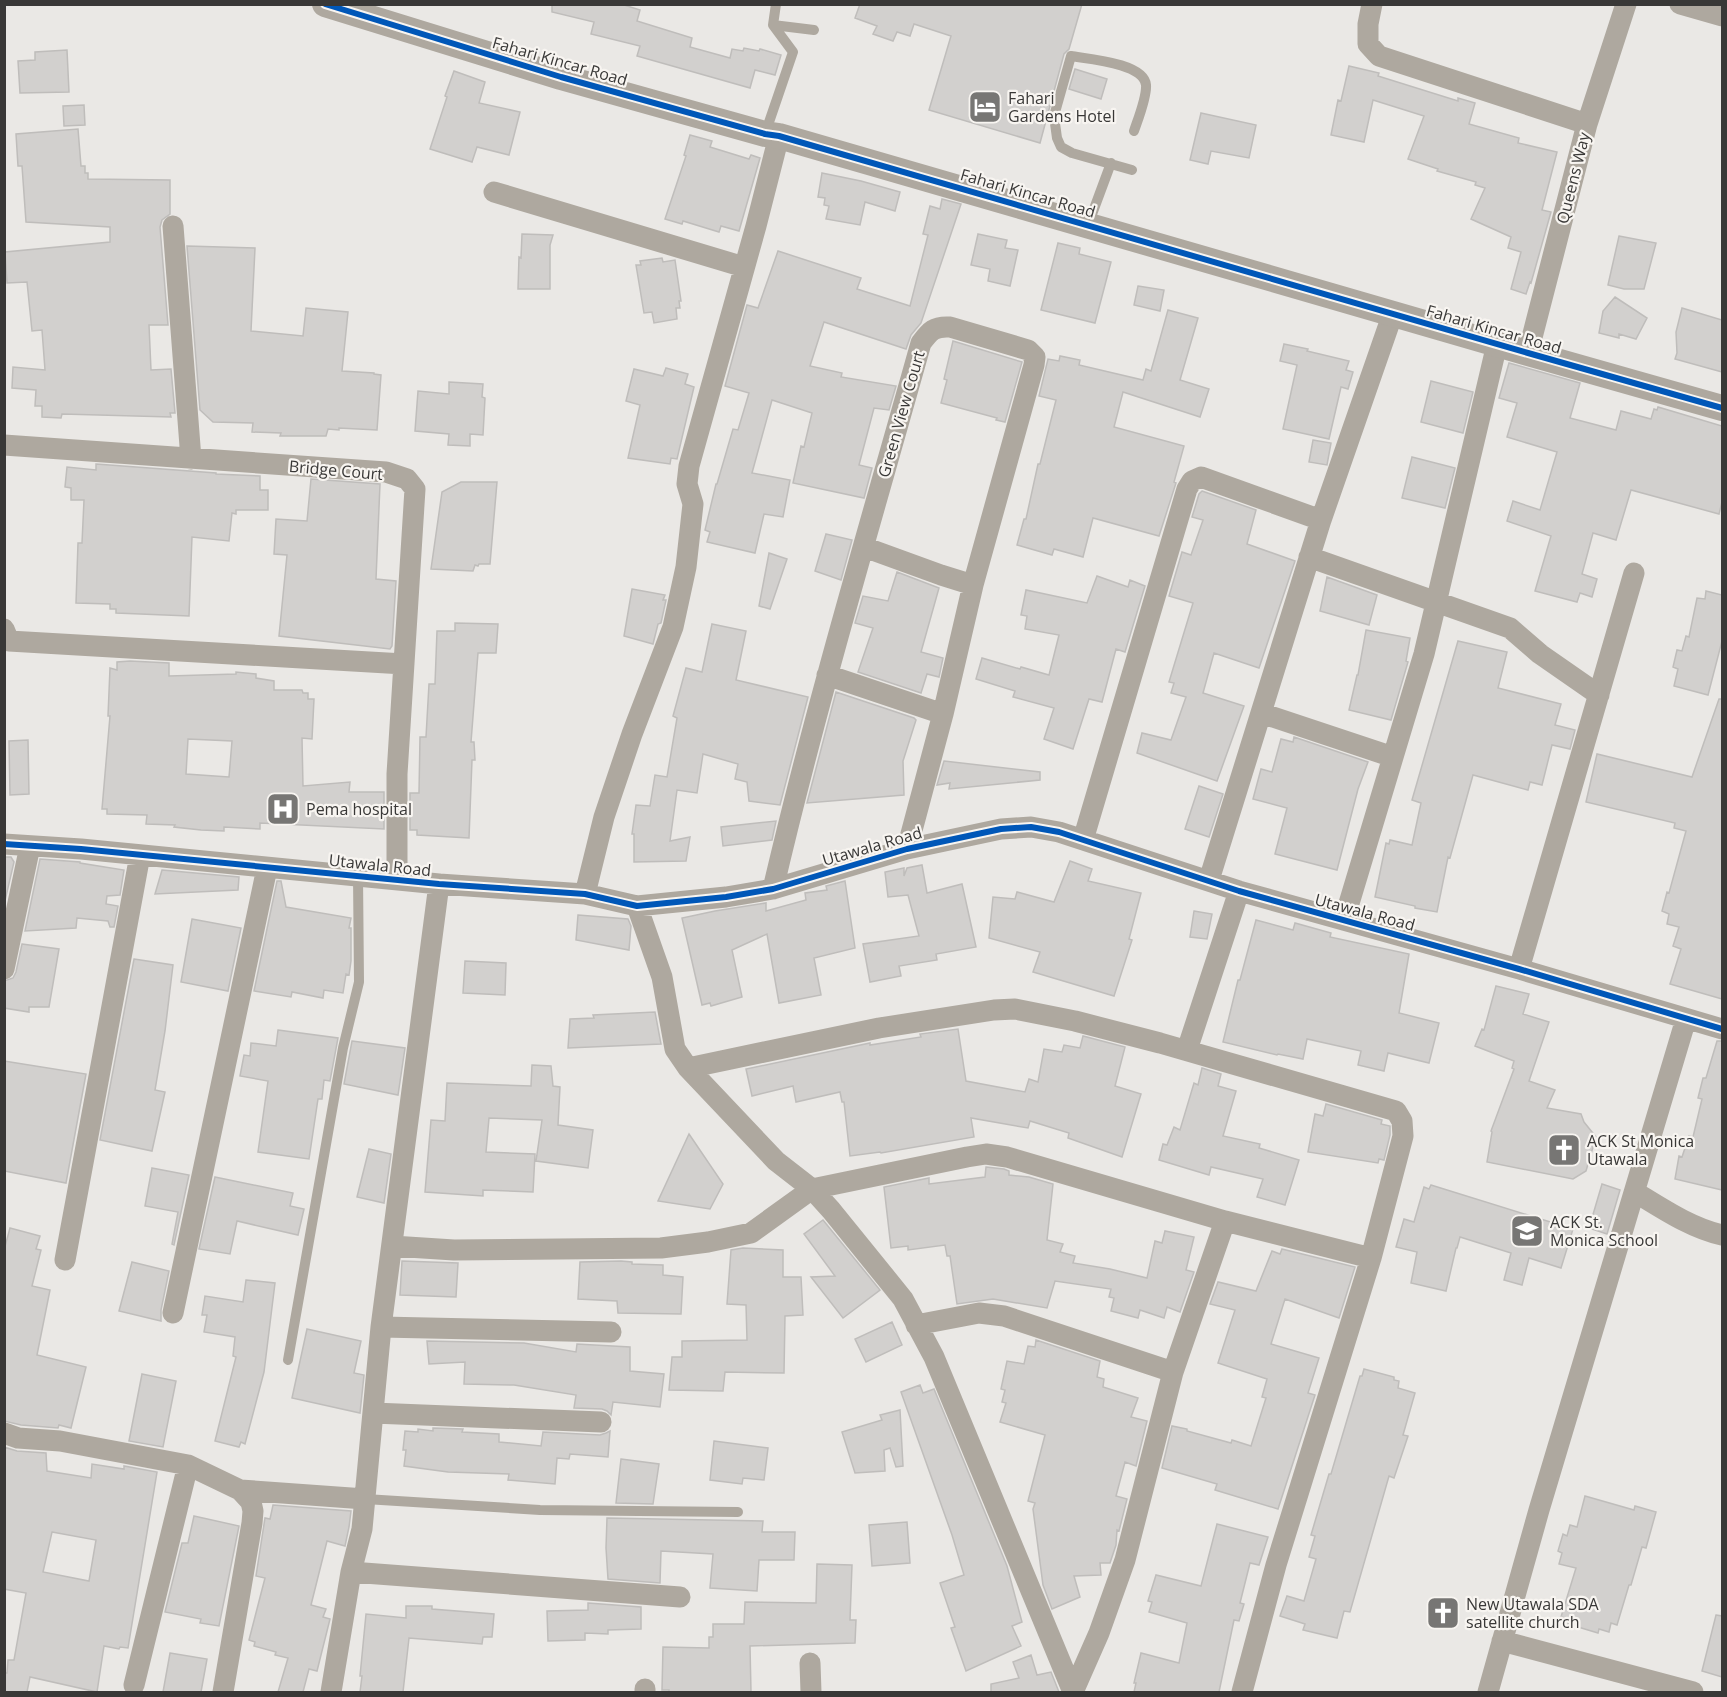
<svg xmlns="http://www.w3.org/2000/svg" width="1727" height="1697" viewBox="0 0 1727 1697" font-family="'Open Sans',sans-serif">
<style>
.building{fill:#d2d0ce;stroke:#bfbdbb;stroke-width:1.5;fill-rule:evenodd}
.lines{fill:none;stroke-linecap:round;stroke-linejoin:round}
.service{stroke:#aea89f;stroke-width:10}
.minor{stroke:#aea89f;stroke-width:21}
.tertiary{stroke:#aea89f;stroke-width:26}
.cycleway-casing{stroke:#f8f5f1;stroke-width:10}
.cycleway{stroke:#0057b8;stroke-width:6}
.labels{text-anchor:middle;stroke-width:4.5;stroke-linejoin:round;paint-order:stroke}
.street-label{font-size:16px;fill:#393837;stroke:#f8f5f1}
.poi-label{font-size:16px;fill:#393837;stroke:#f8f5f1;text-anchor:start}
</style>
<rect width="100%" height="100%" fill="#eae8e5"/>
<path class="building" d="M552,4H621L640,10L637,21L692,38L690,47L730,58L732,49L743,51L744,48L759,51L760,49L781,55L775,75L755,70L750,88L637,56L640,46L591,34L594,22L552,12Z
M860,4H1082L1069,49L1064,54L1040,143L929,110L951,36L914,24L910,36L897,32L893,41L873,34L877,26L855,18Z
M67,50L69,92L20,93L18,61L35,60V52Z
M1349,66L1379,73L1378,76L1458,101V98L1475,103L1469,124L1519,138L1518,143L1557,152L1542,210L1551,212L1531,283L1530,282L1526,294L1511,289L1521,252L1508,248L1511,237L1471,219L1485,188L1475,185L1476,182L1437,171L1438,169L1408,159L1424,116L1373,100L1364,142L1331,135L1338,100L1341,101Z
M1075,69L1107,79L1101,99L1069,89Z
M454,71L485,82L479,103L520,112L509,155L477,147L472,162L430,149L447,97L445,96Z
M84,105L85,125L64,126L63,106Z
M1201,113L1256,125L1249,158L1211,151L1208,164L1190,160Z
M78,129L81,166H85V173H88V179L170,180V214L162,220L160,227L168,325H149L151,370L171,369L175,413H170L171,417L62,414L61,418L42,417V406H35L36,390L12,388L13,367L45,370L42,330L32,331L27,282L7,283L5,252L110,242V227L26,222L22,166H18L16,134Z
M690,135L712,141L710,147L749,159L751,155L760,158L739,231L721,226L719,232L683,221L682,224L665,219L686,156L684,155Z
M822,173L861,181L900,192L895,211L865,202L860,225L826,219L829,206L824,205L825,198L818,197Z
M942,199L961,204L921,323L911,335L906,349L824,322L810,366L842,373L841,377L896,386L889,410L874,408L859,465L872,468L864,498L793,483L801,446L804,447L812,413L772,400L752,473L790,480L783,517L764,514L755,553L707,542L710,532L705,530L716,484H717L733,429L738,430L749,393L725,386L747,305L758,308L778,251L861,278L857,289L910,306L928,235L923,234L930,206L940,209Z
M522,234L553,235L550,245V289H518L519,257L521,258Z
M978,234L1007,240L1005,248L1018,250L1010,286L988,281L990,269L971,265Z
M1619,236L1656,243L1644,289H1624L1608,285Z
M1058,243L1080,248L1079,254L1111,262L1095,323L1041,310Z
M187,246L255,248L251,331L303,336L306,308L348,312L342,371L374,373V374L381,375L377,430L339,428V430L328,429L326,436H280L281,433L252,432L253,423L213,422L200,410Z
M662,258L663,262L675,260L681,301H679L680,308H676L677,319L654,323L652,312L644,313L636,265H641L640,261Z
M1138,286L1164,290L1160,311L1134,305Z
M1615,297L1647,318L1636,339L1619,334V338L1599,333L1603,311Z
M1682,308L1722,320V372L1675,359L1677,353L1676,332Z
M1168,310L1198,318L1180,380L1209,389L1200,417L1123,392L1114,427L1184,446L1174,482L1176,483L1159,536L1093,518L1083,557L1054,549L1052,555L1017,545L1024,519H1026L1038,464H1040L1056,400L1039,396L1048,359L1059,361L1060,356L1080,360L1079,365L1143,380L1146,369L1151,371Z
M953,341L1022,362L1005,422L996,420L997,418L941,403L947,380L944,379Z
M1284,344L1308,349L1307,351L1349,361L1346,370L1353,372L1348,389L1341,387L1329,439L1283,429L1297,365L1280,361Z
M1509,363L1580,383L1570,418L1616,430L1621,411L1651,419L1654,409L1657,410L1658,407L1722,426V502L1719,514L1631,490L1616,540L1593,533L1582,574L1597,579L1592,597L1580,593L1577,602L1535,591L1551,536L1507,521L1513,501L1540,510L1557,452L1507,437L1517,403L1499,398Z
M666,368L688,374L685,384L694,387L677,459L671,458L670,464L628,458L640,405L626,401L634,369L663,376Z
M1431,381L1473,392L1463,433L1421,422Z
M449,382L483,384L482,397L485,398L483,435L470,434V446L448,445L449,434L415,431L418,391L449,394Z
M1313,440L1331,443L1327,465L1309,462Z
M1412,457L1455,468L1445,508L1402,498Z
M96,464L216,473V474L260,476V490H268V510H236V514L232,513L229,541L192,537L189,616L116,613V609H110V604L76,603L78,543H82L84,500H71V488L65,487L67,467L96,470Z
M311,479L380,484L376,579L396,581L392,646L390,649L279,636L287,555L274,554L276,519L307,521Z
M461,482H497L490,564H479L478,566L475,565L473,571L431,569L442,492Z
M1202,491L1256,510L1247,544L1295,561L1259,668L1214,653L1203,693L1244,706L1217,781L1137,753L1142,733L1171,740L1186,697L1171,693L1174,683L1169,682L1193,603L1169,596L1182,552L1191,555L1203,520L1192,517L1199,494Z
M826,534L852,540L841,580L815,571Z
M769,553L787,559L770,609L759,606Z
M897,572L939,588L921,652L943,658L939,677L927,674L921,693L858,672L873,628L855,623L863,596L888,601Z
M1097,576L1128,587L1130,580L1145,586L1125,652L1116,649L1102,702L1089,699L1073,749L1044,739L1054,708L1013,697L1015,691L976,679L982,658L1020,669L1021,667L1049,675L1059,635L1025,629L1027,616L1021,615L1026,590L1087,603Z
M1327,577L1377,595L1369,625L1320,611Z
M632,589L665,595L663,600H666L661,623L658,624L653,644L624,636Z
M1706,591L1722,595V641L1708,695L1674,686L1678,669L1673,667L1677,650L1682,651L1686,636L1689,637L1697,598L1705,599Z
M455,623L498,624L496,653H478L471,742H474L475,760H472L469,838L417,835V830H410V793H419L420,737H426L429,684H435L437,631H455Z
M712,624L746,631L736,680L808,697L780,805L749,801L747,782L735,779L738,764L703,754L697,793L677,790L670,841L690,837L686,861L634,862V834H632L636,805L650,806L655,775L667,777L677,718L673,716L686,668L702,672Z
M1366,630L1410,638L1406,661L1408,662L1391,720L1349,710L1357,675H1358Z
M1458,641L1507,652L1498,688L1561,704L1555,725L1575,730L1570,749L1552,745L1542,785L1530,782L1528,790L1473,775L1450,858L1448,857L1437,912L1415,908V906L1375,897L1386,843L1389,844L1390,840L1412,845L1421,803L1412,800Z
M130,661L169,663V676L236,674V672L256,674V678L274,681V690H302L303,693H308V699H314L312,739L302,738L303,786L350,782L349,792H384V829L260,823V829L224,827V831L201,830L174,827L175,825L146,824L147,815L107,814V809H102L110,716H108L110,668L117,670V662ZM188,739L232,741L229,777L186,774Z
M836,692L914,718L916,720L903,761L904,795L807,803Z
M1719,699H1722V999L1670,984L1681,949L1673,946L1679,927L1667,924L1669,914L1662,911L1667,892L1669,893L1686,831L1674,828L1675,823L1586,802L1597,754L1692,777Z
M1294,737L1368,762L1358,789L1337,870L1275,854L1287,808L1253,799L1261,769L1272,772L1281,739L1293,742Z
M28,740L29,794L10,795L9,741Z
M944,761L1040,772V780L949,789L950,783L937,785Z
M1199,786L1223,794L1209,837L1185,829Z
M776,821L772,840L723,846L721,827Z
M4,857H11L14,862L4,905Z
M40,859L80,862V863L124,870L120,895L107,896L106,904L118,906L114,927H110L108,921L77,918L76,928L25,931Z
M1070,861L1092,869L1088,881L1141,893L1129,939L1132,940L1114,996L1033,972L1040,952L989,938L993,897L1015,899L1017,892L1054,902Z
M922,865L927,893L962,884L976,947L936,954L937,960L899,966L901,976L870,982L863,944L919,936L908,895L888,897L885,872L904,868V876L907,868Z
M162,870L239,877L238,890L155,894Z
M277,881H281L286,907L351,918L349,928H351V961L349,975L346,974L343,993L324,990L323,998L292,992L291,997L254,991Z
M845,881L855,948L814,958L821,995L779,1003L767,934L732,950L742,997L711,1006L710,1003L702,1005L682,918L715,911L766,903V911L806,900L805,893L827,890L826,886Z
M1194,911L1212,914L1207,939L1190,937Z
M578,915L628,919L631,926L629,950L576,940Z
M192,919L241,928L228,991L181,982Z
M1256,920L1293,930L1295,923L1331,933L1330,937L1409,954L1399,1013L1439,1023L1429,1063L1388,1053L1384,1071L1358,1065L1361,1051L1307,1039L1303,1059L1278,1054L1277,1055L1223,1042L1238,980H1240Z
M22,944L59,949L49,1007H29V1012L4,1008V981L13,978L16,972Z
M134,959L173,965L165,1031L155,1090L165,1092L152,1151L100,1140Z
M465,961L506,963L505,995L463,993Z
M1496,986L1529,994L1523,1014L1549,1022L1529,1081L1555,1090L1547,1108L1581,1114L1584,1122L1596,1137L1586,1171L1573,1179L1487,1162L1492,1132L1491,1131L1514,1069L1512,1068L1514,1061L1475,1046L1482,1029L1484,1030Z
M655,1012L661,1044L568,1048L570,1019L594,1018L593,1015Z
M958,1029L966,1081L1025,1092L1029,1079L1038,1082L1044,1049L1062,1052L1064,1045L1080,1048L1083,1036L1125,1047L1115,1086L1141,1094L1122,1157L1068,1138L1069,1133L1030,1121L1028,1128L971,1118L974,1137L881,1153L880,1152L850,1156L844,1102H842L840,1092L796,1102L793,1086L752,1096L746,1069L870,1043V1045L921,1037L920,1034Z
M278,1030L338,1038L330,1081L324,1080L322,1099H318L309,1159L258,1152L268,1081L240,1076L244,1055L250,1056L251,1043L276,1046Z
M352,1041L405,1048L398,1095L344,1084Z
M1717,1041H1722V1190L1675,1179L1679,1156L1682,1157L1689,1136L1693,1137L1702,1099L1698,1098L1703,1078H1706Z
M4,1061L86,1074L66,1183L4,1171Z
M532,1065L551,1066L553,1086L560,1087L558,1125L593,1130L588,1168L536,1161L542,1120L489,1118L486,1152L535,1154L533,1192L483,1190V1196L425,1192L431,1120L445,1121L447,1083L531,1086Z
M1202,1068L1221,1074L1218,1086L1236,1091L1223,1136L1260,1144L1259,1148L1299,1160L1285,1205L1257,1197L1263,1179L1211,1167L1209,1175L1159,1160L1163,1144L1167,1145L1174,1127L1180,1130L1194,1083L1198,1085Z
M1326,1104L1382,1120L1381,1124L1390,1126V1135L1384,1160L1379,1159L1378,1163L1308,1152L1315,1114L1323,1116Z
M689,1134L723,1184L710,1209L658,1201Z
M369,1149L391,1154L384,1203L357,1197Z
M986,1167L1004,1169L1009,1171V1175L1029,1177L1053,1184L1047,1240L1063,1244L1060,1252L1075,1256L1073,1263L1110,1269L1147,1278L1155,1241L1162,1243L1165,1231L1194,1237L1186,1270L1194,1272L1180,1312L1167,1307L1164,1318L1140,1310L1138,1318L1111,1311L1114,1298L1109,1297L1111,1289L1055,1281L1047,1308L993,1299L957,1304L950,1256H947L945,1245L908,1250V1246L891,1248L884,1187L929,1178V1184L985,1177Z
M152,1168L189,1175L174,1245L172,1244L178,1212L145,1206Z
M215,1177L293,1193L290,1206L304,1209L298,1235L237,1221L230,1254L199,1249Z
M1602,1184L1620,1190L1607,1234L1589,1228Z
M1431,1185L1573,1229L1561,1268L1529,1258L1522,1285L1504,1280L1511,1253L1460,1237L1457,1248H1456L1446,1291L1411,1283L1417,1252L1396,1247L1404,1219L1414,1222L1424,1187L1429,1189Z
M823,1220L880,1290L843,1318L811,1277L835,1276L804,1234Z
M10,1228L40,1236L36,1249L41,1250L32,1286L50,1290L37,1355L86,1367L71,1428L59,1425L58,1428L21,1425L4,1421V1250Z
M743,1248L783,1250V1277H801L803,1315L785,1316L784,1373L725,1372L723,1391L669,1390L672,1357H682V1341L747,1340L746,1305L727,1304L731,1250Z
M1282,1249L1355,1267L1339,1318L1285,1299L1271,1344L1319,1358L1308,1393L1315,1395L1278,1509L1215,1490L1217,1484L1162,1468L1172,1426L1187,1429V1431L1231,1443L1232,1440L1251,1446L1266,1398L1262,1397L1267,1379L1218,1363L1235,1310L1210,1304L1218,1282L1256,1291L1272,1251L1280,1254Z
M402,1261L458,1263L456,1297L400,1295Z
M621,1261L632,1262V1264L663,1265V1275L683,1277L681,1314L618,1313L617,1301L578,1299L580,1262Z
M132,1262L169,1271L161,1310V1321L119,1311Z
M246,1280L275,1283L264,1372L245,1444L241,1442L239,1447L215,1441L236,1357L233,1356L235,1337L204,1332L207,1315H202L205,1296L243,1302Z
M892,1322L902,1345L866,1362L855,1339Z
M307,1329L361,1341L354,1373L364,1375L360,1413L292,1398Z
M1036,1340L1100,1361L1097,1377L1104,1379L1103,1387L1138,1398L1131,1417L1147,1421L1136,1466L1125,1462L1116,1496L1127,1499L1119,1531L1117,1530L1116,1545L1110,1563H1100L1101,1575L1074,1576L1080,1597L1052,1609L1043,1585L1033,1509L1035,1503L1028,1501L1045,1435L1000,1422L1006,1403L1002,1402L1005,1390L1001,1389L1007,1361L1024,1364L1028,1346L1035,1347Z
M427,1341L524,1343L576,1352L577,1344L630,1347V1371L664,1374L660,1407L613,1402L611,1415L607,1411L602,1409L574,1408L576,1395L514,1385L464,1384L465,1362L429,1364Z
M1364,1369L1394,1377V1380L1399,1381L1398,1388L1415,1393L1403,1435L1408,1436L1394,1478L1389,1476L1350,1612L1344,1611L1337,1638L1303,1630L1305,1624L1280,1616L1287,1596L1304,1601L1316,1559L1309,1557L1315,1536L1311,1535L1329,1474H1331L1360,1376H1362Z
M142,1374L176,1381L163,1447L129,1441Z
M920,1385L923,1393L934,1389L1007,1566L1022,1622L1012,1626L1021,1646L966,1671L951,1628L955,1627L940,1583L964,1575L952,1535L901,1392Z
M900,1410L903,1466L896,1467L890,1448L884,1450L885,1471L855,1473L842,1432L882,1420L880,1415Z
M433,1428L463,1429L462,1432L499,1434V1442L541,1446L543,1432L600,1435L606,1433L610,1431L608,1457L570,1454L569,1459L557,1458L555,1484L508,1480L509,1474L448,1472L404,1466L406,1450H403L405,1431L418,1432V1429L433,1431Z
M714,1441L768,1448L764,1480L743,1478L742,1484L710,1480Z
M4,1447L17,1451L46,1453L47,1471L91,1478L92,1464L124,1469V1466L157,1472L128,1648L120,1647L119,1649L104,1646L97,1692L30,1677L27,1692H4V1673H7L8,1660H14L26,1593L4,1589ZM52,1532L96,1540L89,1581L43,1572Z
M621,1459L659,1464L653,1504L616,1503Z
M1585,1496L1634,1510L1635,1506L1656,1512L1646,1548L1642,1547L1631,1585H1629L1617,1625L1611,1623L1609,1632L1599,1629L1598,1633L1568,1624L1569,1619L1561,1617L1576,1568L1559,1564L1562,1553L1558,1551L1563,1534L1567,1536L1570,1525L1577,1527Z
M273,1505L351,1511L349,1527L345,1546L327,1541L311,1605L326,1609L323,1617L330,1619L317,1671L309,1669L303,1692H278L288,1658L275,1655L276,1652L254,1646L255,1642L249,1640L265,1578L256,1576L265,1518L270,1519Z
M194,1516L239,1526L219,1626L200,1623L201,1619L165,1612L182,1543H188Z
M607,1518L763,1521L762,1532H795L794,1560H759L757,1591L710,1588L713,1554L661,1551L660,1583L608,1579L606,1548Z
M907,1522L910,1563L872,1566L869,1525Z
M1217,1524L1268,1537L1259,1565L1250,1563L1240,1603L1244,1604L1239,1621L1234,1620L1219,1692H1134L1136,1683H1134L1141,1653L1179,1663L1187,1623L1149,1612L1152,1602L1148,1601L1156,1575L1201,1586Z
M817,1564L852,1565L850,1620H856L855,1643L750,1646L751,1692H669V1690H662L663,1647L709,1648V1637H713V1624H744L745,1602L816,1603Z
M588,1603L641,1607V1629L608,1630V1634L585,1633V1640L548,1641L547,1611L588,1610Z
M406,1606H432V1609L494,1614L492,1637H483L482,1644L409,1638L403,1692H360L362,1676H360L366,1614L406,1618Z
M1716,1615L1722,1616V1677L1702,1671Z
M170,1653L207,1659L201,1692H163Z
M1031,1655L1037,1675L1051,1672L1059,1692H991V1684L1019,1678L1013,1662Z"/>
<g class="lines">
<path class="service" d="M773,25L814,30
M765,134L793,52L773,25L776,4
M1132,170L1072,153L1061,147L1057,138L1054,116L1071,56C1088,59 1144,63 1146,85C1147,97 1138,119 1134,131
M1088,225L1111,163
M288,1360L343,1048L359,982L358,876
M365,1499L540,1510L738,1512"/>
<path class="minor" d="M1372,4L1368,24V44L1379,56L1587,124
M1680,4L1722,16
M494,192L744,267
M173,226L191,459
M1528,353L1587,124L1626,4
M4,445L386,472L407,479L415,489L397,774V880
M864,547L941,575L973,585
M1309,557L1510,628L1540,654L1599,695
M4,629L9,641L404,664
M827,675L943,714
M1261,713L1393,757
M1083,840L1187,489L1192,481L1201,477L1321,520
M4,844L81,849L439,884L585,894L637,906L726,897L773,889L907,849L1001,829L1031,827L1059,832L1239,891L1519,969L1722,1029
M1209,880L1321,520L1393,313
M773,889C816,705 870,525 921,343C930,331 934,326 950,327L1028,350L1035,357L1034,365L973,585L943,714L907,849
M585,894L604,817L632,734L673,627L686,567L693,504L687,484L689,466L756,226L779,136
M637,906L662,977L675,1049L688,1068L776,1161L812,1189L831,1210L903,1299L934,1357L1073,1692
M1344,920L1424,654L1497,344
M4,969L30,846
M1519,969L1634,573
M1187,1050L1239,891
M688,1068L879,1028L994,1010L1015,1009L1075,1021L1160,1043L1396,1111L1402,1121L1403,1136L1371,1258L1276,1565L1242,1692
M1635,1192C1663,1209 1691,1228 1722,1235
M392,1246L454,1250L661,1248L708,1242L751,1233L812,1189L967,1157L986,1154L1007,1157L1225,1221L1371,1258
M65,1260L140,855
M173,1313L267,868
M916,1325L979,1313L1004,1316L1173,1372
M381,1327L611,1332
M373,1413L601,1422
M4,1433L18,1438L60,1441L188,1465L240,1490L251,1502L253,1511L252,1523L223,1692
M240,1490L365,1499
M351,1572L680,1597
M1502,1641L1693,1692
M810,1663L811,1692
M134,1685L188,1465
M331,1692L351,1572L362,1529L381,1327L439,884
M645,1692V1689
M1073,1692L1099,1633L1125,1560L1173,1372L1225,1221
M1488,1692L1539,1510L1686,1019"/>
<path class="tertiary" d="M325,4L561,77L765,134L779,136L1528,353L1722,408"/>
<defs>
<path id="cycleway" d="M325,4L561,77L765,134L779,136L1528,353L1722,408
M4,844L81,849L439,884L585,894L637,906L726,897L773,889L907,849L1001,829L1031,827L1059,832L1239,891L1519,969L1722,1029"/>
</defs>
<use href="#cycleway" class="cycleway-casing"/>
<use href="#cycleway" class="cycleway"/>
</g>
<defs>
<symbol id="hotel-square" viewBox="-11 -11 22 22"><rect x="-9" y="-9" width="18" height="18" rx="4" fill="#777674" stroke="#f8f5f1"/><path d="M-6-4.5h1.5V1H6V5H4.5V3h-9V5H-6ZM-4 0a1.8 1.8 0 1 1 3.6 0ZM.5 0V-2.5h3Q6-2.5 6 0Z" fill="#fff"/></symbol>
<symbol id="hospital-square" viewBox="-11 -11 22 22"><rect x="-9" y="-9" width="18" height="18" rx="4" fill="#777674" stroke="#f8f5f1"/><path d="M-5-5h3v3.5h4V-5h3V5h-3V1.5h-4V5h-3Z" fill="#fff"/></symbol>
<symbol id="church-square" viewBox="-11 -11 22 22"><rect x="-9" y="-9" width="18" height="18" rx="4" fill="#777674" stroke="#f8f5f1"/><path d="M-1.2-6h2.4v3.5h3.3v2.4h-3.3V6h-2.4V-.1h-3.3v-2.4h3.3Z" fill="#fff"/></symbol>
<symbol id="school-square" viewBox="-11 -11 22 22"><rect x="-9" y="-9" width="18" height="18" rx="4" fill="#777674" stroke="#f8f5f1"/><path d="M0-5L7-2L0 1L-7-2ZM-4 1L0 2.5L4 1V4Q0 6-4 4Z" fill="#fff"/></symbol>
</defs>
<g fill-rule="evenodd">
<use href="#hotel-square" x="966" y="88" width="38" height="38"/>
<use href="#hospital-square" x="264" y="790" width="38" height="38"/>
<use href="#church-square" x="1545" y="1131" width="38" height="38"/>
<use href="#school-square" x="1508" y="1212" width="38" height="38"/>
<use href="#church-square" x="1424" y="1594" width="38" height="38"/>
</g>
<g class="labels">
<g class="street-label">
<text transform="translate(560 61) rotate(16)" y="6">Fahari Kincar Road</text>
<text transform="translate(1573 178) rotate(-76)" y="6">Queens Way</text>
<text transform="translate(1028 193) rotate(16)" y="6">Fahari Kincar Road</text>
<text transform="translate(1494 329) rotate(16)" y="6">Fahari Kincar Road</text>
<text transform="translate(901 414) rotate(-74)" y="6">Green View Court</text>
<text transform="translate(336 470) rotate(5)" y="6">Bridge Court</text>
<text transform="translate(872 846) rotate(-16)" y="6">Utawala Road</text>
<text transform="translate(380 865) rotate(6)" y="6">Utawala Road</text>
<text transform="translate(1365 912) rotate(15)" y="6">Utawala Road</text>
</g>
<g class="poi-label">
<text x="1008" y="104">Fahari<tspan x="1008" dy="18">Gardens Hotel</tspan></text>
<text x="306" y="815">Pema hospital</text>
<text x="1587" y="1147">ACK St Monica<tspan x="1587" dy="18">Utawala</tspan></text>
<text x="1550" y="1228">ACK St.<tspan x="1550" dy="18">Monica School</tspan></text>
<text x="1466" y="1610">New Utawala SDA<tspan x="1466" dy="18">satellite church</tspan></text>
</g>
</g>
<rect width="1727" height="1697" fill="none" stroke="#393837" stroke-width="12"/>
</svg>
